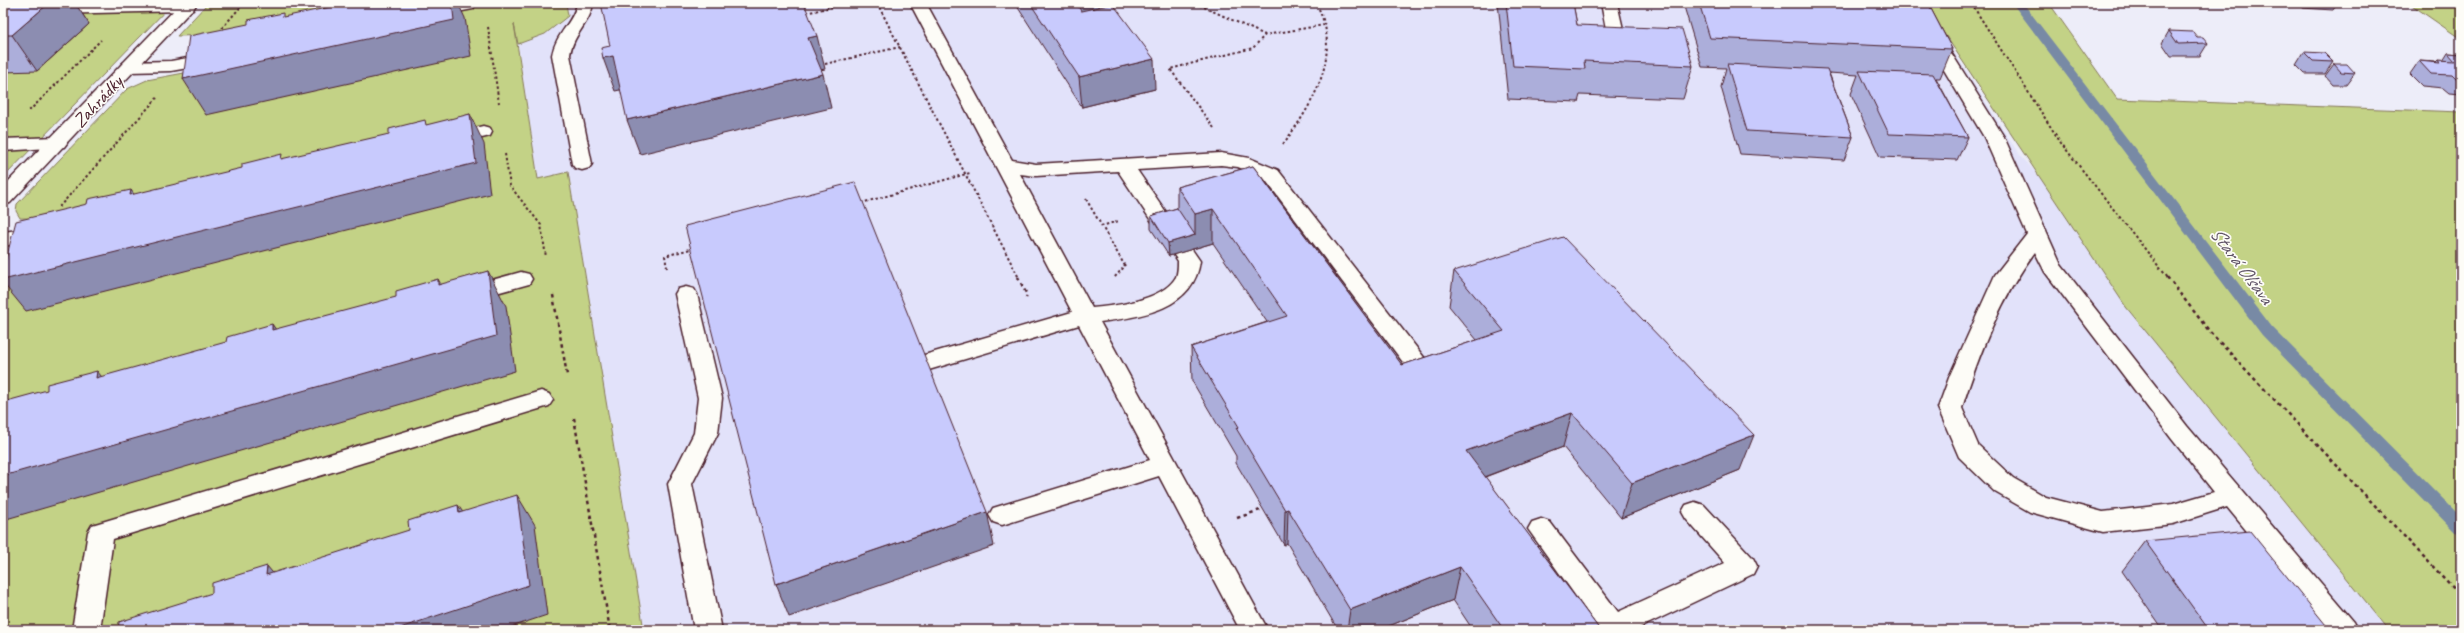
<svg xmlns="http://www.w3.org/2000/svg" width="2464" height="633" viewBox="0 0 2464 633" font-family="Caveat,sans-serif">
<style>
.built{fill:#e2e2fa}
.green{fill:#c3d286;stroke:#867858}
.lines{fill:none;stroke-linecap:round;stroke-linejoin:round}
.stream{fill:#788aa5;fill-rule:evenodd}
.service-casing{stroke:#4a1f2b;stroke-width:3}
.minor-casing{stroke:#4a1f2b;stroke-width:3}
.path-far1{stroke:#4a1f2b;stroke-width:2;stroke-dasharray:2.5 2.5;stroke-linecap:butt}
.path{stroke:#4a1f2b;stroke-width:2.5;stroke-dasharray:3.5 3.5;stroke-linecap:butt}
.service{fill:#fdfcf7;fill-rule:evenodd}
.minor{fill:#fdfcf7;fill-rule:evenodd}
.wall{fill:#acaeda;stroke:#4a1f2b}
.shaded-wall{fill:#8c8db1;stroke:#4a1f2b}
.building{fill:#c8cafd;stroke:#4a1f2b}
.labels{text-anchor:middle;stroke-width:3.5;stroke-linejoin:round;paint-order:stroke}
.street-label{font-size:19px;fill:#4a1f2b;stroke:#fdfcf7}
.water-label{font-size:20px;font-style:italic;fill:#615568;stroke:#fdfcf7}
</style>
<rect width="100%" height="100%" fill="#ededf9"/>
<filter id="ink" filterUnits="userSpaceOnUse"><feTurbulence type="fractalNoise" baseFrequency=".025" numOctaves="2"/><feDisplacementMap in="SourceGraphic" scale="8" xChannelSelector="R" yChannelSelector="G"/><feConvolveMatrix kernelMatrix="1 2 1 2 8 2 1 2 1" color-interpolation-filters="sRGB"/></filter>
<g filter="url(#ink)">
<path class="built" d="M566,3H1923L2018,153L2459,630H644L568,172L538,179L518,44L545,34L568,16Z"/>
<path class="green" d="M3,3H173L3,178Z
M208,3H566L568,16L545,34L518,44L514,24L538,179L568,172L644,630H3V255L52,219L20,218L16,211L17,204L127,89L147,80L184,73L217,35L177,36Z
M1924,3H2049L2117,99L2461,112V630H2389L2126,307Z
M2409,3H2450L2461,10V39Z"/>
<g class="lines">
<path class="stream" d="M2012,3H2023L2272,327L2461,517V534L2455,532L2262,335Z"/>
<defs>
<path id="service" d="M92,3H193L195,6L193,10L187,11L3,15V5Z
M451,3H474L475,5L473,9L431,17L425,16L423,12L425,8Z
M577,3H593C591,23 573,33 570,55L592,164L589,168L582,170L575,168L572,164L552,55C556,33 574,22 577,3Z
M910,3H926L1012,160L1036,164L1221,153L1249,158L1278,170L1437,374L1441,380L1437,386L1429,388L1421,386L1264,178L1238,167L1221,165L1137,170L1200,261C1194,309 1141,317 1100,322L1268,630H1240L1159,476L1002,525L993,522L989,515L993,508L1150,460L1079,325L922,372L914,370L911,364L914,358L1072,312ZM1118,171L1178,261C1178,266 1178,272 1176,277C1163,300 1116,306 1092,308L1020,174L1036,176Z
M1601,3H1617L1629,55L1626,59H1614L1611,55Z
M1904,3H1920L2004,137L2061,265L2187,426L2354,622L2358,630H2328L2227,507L2173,524L2103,532L2030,512L1995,492L1959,457L1938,408L1950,375L1995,275L2027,234L1984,137ZM2035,252L2045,272L2171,438L2214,492L2173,504L2103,512L2046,497L2013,478L1978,445L1962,408C1979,354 2001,297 2035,252Z
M215,53L221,54L224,58L221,62L171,71L129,72L123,71L120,67L123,63L129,62L171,61Z
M483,126L490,128L492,132L490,136L449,146L442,144L439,140L442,136Z
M57,137L64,139L67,143L64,147L3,151V139Z
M41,227L48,229L51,234L48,239L3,246V232Z
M521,272L529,274L532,279L529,284L467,301L459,299L456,294L459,289Z
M686,287L694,289L697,294L722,398L718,433L692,484L722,630H694L668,484L694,433L698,398L675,294L678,289Z
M541,391L549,394L553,400L549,406L113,539L100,630H72L88,532L92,525Z
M1695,502L1704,505L1753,558L1757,566L1753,574L1635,630H1600L1528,529L1532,522L1541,519L1550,522L1618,612L1725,563L1686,519L1682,512L1686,505Z"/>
<path id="minor" d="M181,3H198L10,203L3,205V187Z"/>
</defs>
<use href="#service" class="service-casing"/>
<use href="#minor" class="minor-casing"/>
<path class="path-far1" d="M877,3L1019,278
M1195,3L1265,35L1324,25
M1971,3L2061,143L2168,278
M806,13L848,3
M488,27L499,103
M222,28L244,3
M825,64L900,47
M29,111L101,40
M1214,128L1170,69L1253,48L1265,35
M1283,144C1307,113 1332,73 1326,32C1325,22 1320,13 1317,3
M505,154L510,186L541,225L546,257
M1086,199L1125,266L1114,278
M861,203L970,173
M59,207L157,98
M1101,226L1119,221
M667,268L665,256L694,248"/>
<path class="path" d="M1018,277L1027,295L1026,298
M2167,277L2210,332L2461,596
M553,295L567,375
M574,418L610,630
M1237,518L1263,509"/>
<use href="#service" class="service"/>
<use href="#minor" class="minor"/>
</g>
<path class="wall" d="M3,3H75L89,24L37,71L3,72Z
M1015,3H1099V7L1155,89L1082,107Z
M1498,3H1573L1577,25L1693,66L1683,99L1580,95L1578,102L1508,99Z
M1683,3H1928L1952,49L1940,78H1936L1968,137L1957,160L1880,157L1851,94L1858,75L1829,73L1853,137L1844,160L1740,154L1721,87L1726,68L1702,67Z
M2298,3H2338L2333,10L2302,8Z
M2169,31L2197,37L2208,43L2200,56H2171L2162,43Z
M2304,52L2333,62L2325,74H2305L2296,65Z
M2448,53L2461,54V94L2449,93L2443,88L2422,86L2410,74L2419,61L2436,62L2438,60L2443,61Z
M2334,64L2355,73L2346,85H2333L2325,76Z
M1253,166L1402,365L1477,340L1449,306L1454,271L1740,470L1621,518L1563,447L1485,477L1600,630H1473L1453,600L1379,630H1338L1287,543L1284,545L1236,463V456L1192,381L1191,347L1267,322L1213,243L1169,256L1151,229V216L1177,208V187Z
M2145,541L2330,630H2163L2122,571Z"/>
<path class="shaded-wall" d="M49,3H75L89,24L37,71L12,35Z
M452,3H458L465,18L471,56L206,115L183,79Z
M1073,3H1099L1100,21L1075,27Z
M817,36L825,69L816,71L808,38Z
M613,56L625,89L615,91L603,58Z
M1154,59L1155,89L1082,107L1079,77Z
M823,74L831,108L640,154L627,120Z
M470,114L484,144L490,194L26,311L3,283V280Z
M131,190L152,220L130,195Z
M1213,209V243L1169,256L1168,243L1195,235V214Z
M488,271L506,306L515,371L3,520V476Z
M438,279L457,314L438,285Z
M272,324L296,359L272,330Z
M97,371L126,406L96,378Z
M1572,413L1563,447L1460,486L1466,451Z
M1754,435L1740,470L1621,518L1632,483Z
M517,495L535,525L547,615L502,630H394Z
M458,505L478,535L459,513Z
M1288,509L1287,543L1284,545L1285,510Z
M987,512L994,546L789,617L776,584Z
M267,566L292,596L266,575Z
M1460,567L1453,600L1379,630H1347L1350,610Z"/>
<path class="building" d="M3,3H49L12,35H3Z
M350,3H452L454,20L183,79L189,36L248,24V20L283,13V17Z
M601,3H804L817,36L808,38L823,74L627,120L613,56L603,58L601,48L610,46Z
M1030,3H1076L1081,11L1113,4L1154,59L1079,77Z
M1506,3H1573L1577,25L1682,29L1693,66L1584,61L1585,69L1513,66Z
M1699,3H1928L1952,49L1710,38Z
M2169,31L2193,32L2197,37H2203L2208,43L2178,44Z
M2304,52L2324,53L2333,62L2313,61Z
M2448,53L2461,54V81H2458L2452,75L2431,74L2419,61L2440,63L2438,60L2455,61Z
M1727,64L1827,69L1853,137L1747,131Z
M2334,64H2347L2355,73L2341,72Z
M1859,71L1933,74L1968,137L1889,134Z
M470,114L476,163L3,280V270L16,221L87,204L88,199L131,190L130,195L242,168V164L282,154L281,159L389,134V129L425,120L426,125Z
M1253,166L1402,365L1504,331L1454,271L1563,237L1754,435L1632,483L1572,413L1466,451L1600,630H1504L1460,567L1350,610L1288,509L1285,510L1236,428L1239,427L1191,347L1287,316L1213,209L1195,214L1177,187Z
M855,182L987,512L776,584L685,226Z
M1177,208L1195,235L1168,243L1151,216Z
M488,271L496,336L3,476V402L47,390V384L97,371L96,378L226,342L227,337L272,324V330L396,297V291L438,279V285Z
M517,495L529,585L394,630H118L119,622L212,593V583L267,566L266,575L409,530L408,521L458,505L459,513Z
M2250,531L2330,630H2209L2145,541Z"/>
</g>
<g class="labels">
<g class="street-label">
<text transform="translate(97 101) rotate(-47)" y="7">Zahrádky</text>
</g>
<g class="water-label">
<text transform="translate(2242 265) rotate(53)" y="7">Stará Olšava</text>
</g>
</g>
<rect width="2464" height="633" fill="none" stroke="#fdfcf7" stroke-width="16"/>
<rect x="8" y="8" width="2448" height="617" fill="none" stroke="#4a1f2b" stroke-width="1.5" filter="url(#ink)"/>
</svg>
